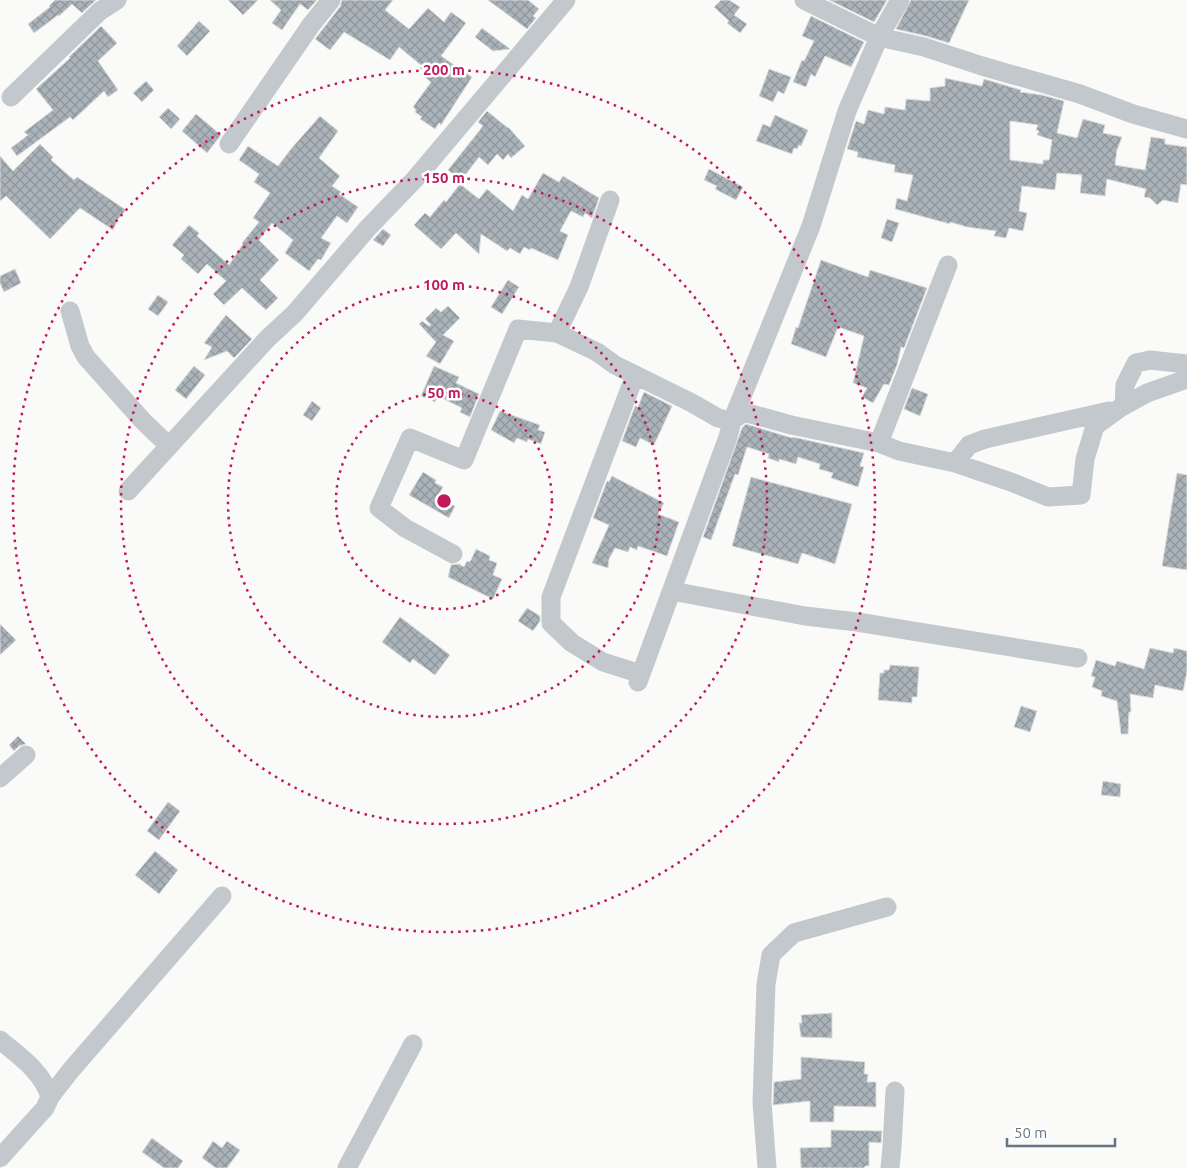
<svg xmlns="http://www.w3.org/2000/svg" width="1187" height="1168" viewBox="0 0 1187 1168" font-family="Ubuntu,sans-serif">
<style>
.building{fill:url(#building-cross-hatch);stroke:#dcdcda;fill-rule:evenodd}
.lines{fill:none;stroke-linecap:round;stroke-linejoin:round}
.minor{stroke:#c3c8cc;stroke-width:19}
.ring{fill:none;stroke:#c2185b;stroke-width:2.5;stroke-dasharray:2.5 5}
.centre{fill:#c2185b;stroke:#fff;stroke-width:2.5}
.ring-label{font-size:15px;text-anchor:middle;font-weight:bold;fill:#c2185b;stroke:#fff;stroke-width:5;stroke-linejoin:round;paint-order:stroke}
</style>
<defs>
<pattern id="building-cross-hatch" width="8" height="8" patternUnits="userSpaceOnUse" patternTransform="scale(1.25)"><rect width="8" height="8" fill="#aab3b9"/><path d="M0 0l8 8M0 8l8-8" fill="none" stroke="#8e969c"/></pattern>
</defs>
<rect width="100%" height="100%" fill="#fafaf8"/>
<path class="building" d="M55,0H96L82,13L72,4L59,16L58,15L34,33L28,24L50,7L49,6Z
M228,0H258L243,15Z
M270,0H317L308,10L300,4L282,30L272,23L281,10Z
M342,0H393L385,10L409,29L428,8L444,22L451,12L466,23L441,56L472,77L441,125L439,123L435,129L420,119L422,117L415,112L416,110L413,107L431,82L422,75L425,71L420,68L422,66L399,47L390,60L344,32L330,50L315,39L340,7Z
M488,0H528L539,9L533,16L536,18L527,29Z
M721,0H729L740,7L734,15L747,24L740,33L727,23L729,21L714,7Z
M829,0H887L874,22Z
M911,0H969L949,43L926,36L896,29Z
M811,16L864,42L851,67L825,56L815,77L811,74L806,87L793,82L802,60L804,61L814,41L802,36Z
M199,21L210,31L187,56L177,46Z
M101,26L117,43L98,61L118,90L108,97L104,91L73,120L70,117L17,156L11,148L28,135L24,132L53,110L36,89L70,58L69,57Z
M482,28L510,49L493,51L475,37Z
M769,69L791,77L784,94L778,91L773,102L759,96Z
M945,78L982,86L984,79L1021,90L1020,92L1042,95L1064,101L1057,133L1077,138L1083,119L1105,125L1103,133L1122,137L1117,150L1115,165L1145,170L1151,137L1165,139V144L1187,147V185L1181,184L1178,203L1163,200L1157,205L1150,198L1144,197L1146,189L1107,179L1105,196L1080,193L1082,175L1057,173L1055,190L1022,186L1019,211L1027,213L1023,231L1009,228L1006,238L994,236L996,231L967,227L950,222V224L895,209L897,198L907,201L913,175L894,172L895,165L857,157L858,152L847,149L856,121L864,124L868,110L884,114L885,107L905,110L906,99L930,101V88L945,86ZM1010,121L1038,125L1036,130L1039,131L1037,135L1052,140L1049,160H1043V164L1010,160Z
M146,81L154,90L142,102L133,93Z
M168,108L180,119L171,129L159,117Z
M487,111L508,128V127L525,146L511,158L508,154L503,160L497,154L488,165L479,157L466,174L457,177L448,170L483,126L478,122Z
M196,114L221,135L207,153L182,131Z
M775,115L808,130L801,146L799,145L797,149L794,148L792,154L756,141L763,124L770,127Z
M320,116L338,131L319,158L340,176L332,186L341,192L339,194L358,207L347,223L337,216L321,238L331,243L321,260L318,259L309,271L285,253L293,240L272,223L259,240L279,260L260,280L278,298L266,310L242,288L224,305L213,294L226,281L207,264L198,274L181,259L184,255L172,245L189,225L199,233L197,236L229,265L243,244L242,243L259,222L253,218L270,193L254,182L259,174L239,160L248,146L278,166L291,149Z
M40,144L53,157L51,160L74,180L77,177L126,210L118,219L113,230L80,208L50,239L6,196L0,201V156L13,171Z
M709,169L743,187L736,200L715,189L717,186L704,180Z
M543,173L559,182L563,176L599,198L592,218L585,213L583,217L571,211L560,231L568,235L558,260L531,248L530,250L524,247L520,254L510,248L507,251L481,234L479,254L456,233L441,249L414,225L425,213L430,217L444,200L446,202L460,184L479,199L487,189L513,211L522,195L528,199Z
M887,219L899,223L892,242L881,238Z
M383,229L391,235L383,246L373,240Z
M821,260L868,277L870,270L927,288L904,348L901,347L897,365L889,385L884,384L873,403L862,397L867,388L853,383L864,336L838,327L826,357L791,344L796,327L798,328Z
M15,269L21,283L4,292L0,283V276Z
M508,280L519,287L502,314L491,307Z
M158,295L168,302L158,316L148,309Z
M448,306L460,318L443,335L454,341L440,364L426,356L436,342L419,324L422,321L429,326L431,325L425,319L436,308L441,312Z
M226,315L252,339L234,358L227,351L204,360L212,347L204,343Z
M194,366L205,375L186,399L175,390Z
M434,366L459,377L456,383L479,394L470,417L460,412L462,408L438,396L435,402L421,396Z
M912,388L928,394L920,416L904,409Z
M644,392L672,406L654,445L640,438L636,447L622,441L635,406L638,407Z
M312,401L321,408L312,421L303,415Z
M500,411L540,425L538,430L545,432L541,444L528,439L527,442L517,438L514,443L491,430Z
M746,424L792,438L793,437L864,453L860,466L864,467L858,487L831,478L833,473L819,469L820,464L798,457L796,464L779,459V462L768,458L769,454L747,447L738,475L735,474L711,540L703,537L742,428Z
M423,472L436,480L435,483L443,487L437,497L455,506L449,518L409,495Z
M1177,473L1187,475V570L1162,566Z
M612,476L664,503L658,514L679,522L667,556L638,546L637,550L630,547L628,552L615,548L609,559L608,568L592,563L609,525L593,518L607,481L609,482Z
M751,477L852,504L835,564L802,553L798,564L732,546Z
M476,549L490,556L489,560L497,563L493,575L502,579L493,599L448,577L451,565L459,564L464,567L467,561L469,562L471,560Z
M527,608L540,616V621L533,631L518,621Z
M400,617L450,655L435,675L413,659L410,663L382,642Z
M0,624L16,640L0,655Z
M1150,648L1173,653L1174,648L1187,651V672L1183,691L1155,685L1153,698L1130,694L1131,712H1129L1128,734H1121L1117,701L1101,696L1102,691L1092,687L1095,677L1091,676L1096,660L1115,666L1117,661L1144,669Z
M890,665L919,667L917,697H912V703L878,700L880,673H884V670H889Z
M1021,706L1037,711L1030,732L1014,727Z
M18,736L26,744L19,746L14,751L9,745Z
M1103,781L1121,784L1120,797L1101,795Z
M168,802L180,811L159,840L147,831Z
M155,851L178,870L159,894L135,875Z
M832,1013V1038L801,1037L799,1023H802L801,1015Z
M801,1057L865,1062L864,1074H868L867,1082H876V1107L834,1106V1122H810V1101L773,1105L774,1082L801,1079Z
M831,1130L882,1131L881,1143L869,1142V1166H865L864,1168H801L800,1148L831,1147Z
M152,1138L183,1161L178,1168H164L142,1152Z
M213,1141L222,1148L227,1141L240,1150L227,1168H216L202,1158Z"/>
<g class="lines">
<path class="minor" d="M804,0L879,37L924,47L982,66L1080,94L1133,114L1187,129
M11,97L100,11L117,0
M229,144L311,25L331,0
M70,311L80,346L86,357L143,421L169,446
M557,333L579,287L610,200
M635,375L551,597V623L572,643L603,662L641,674
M1124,406L1125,385L1136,363L1150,360L1187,364
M879,443L899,451L955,463L1011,482L1048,497L1081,495L1085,459L1095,426L1120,408L1147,393L1187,379
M955,463L969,445L985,439L1109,411
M128,491L267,339L295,313L367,229L415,179L566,0
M453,554L405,528L379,508L410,438L464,460L518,329L557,333L597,352L615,365L692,403L718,418L732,421L744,412L791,425L879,443L948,265
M672,591L805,616L857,622L1078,658
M638,682L728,437L732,421L811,226L847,111L879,37L900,0
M0,778L26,755
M0,1040C20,1057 42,1071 50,1097L45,1108L0,1158
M50,1097L71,1070L222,896
M347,1168L413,1044
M767,1168L762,1102L766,984L771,955L794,933L887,907
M890,1168L892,1147L895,1091"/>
</g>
<g class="ring">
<circle cx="444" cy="501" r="108"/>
<circle cx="444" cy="501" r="216"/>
<circle cx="444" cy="501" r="323"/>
<circle cx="444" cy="501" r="431"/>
</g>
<circle cx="444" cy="501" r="8" class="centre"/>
<g class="ring-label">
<text x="444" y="75">200 m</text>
<text x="444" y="183">150 m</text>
<text x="444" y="290">100 m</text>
<text x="444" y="398">50 m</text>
</g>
<path d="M1007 1138v8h108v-8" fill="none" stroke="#657683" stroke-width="2.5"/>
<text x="1014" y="1138" font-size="15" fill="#657683" stroke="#ffffff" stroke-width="4" paint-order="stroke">50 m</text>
</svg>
